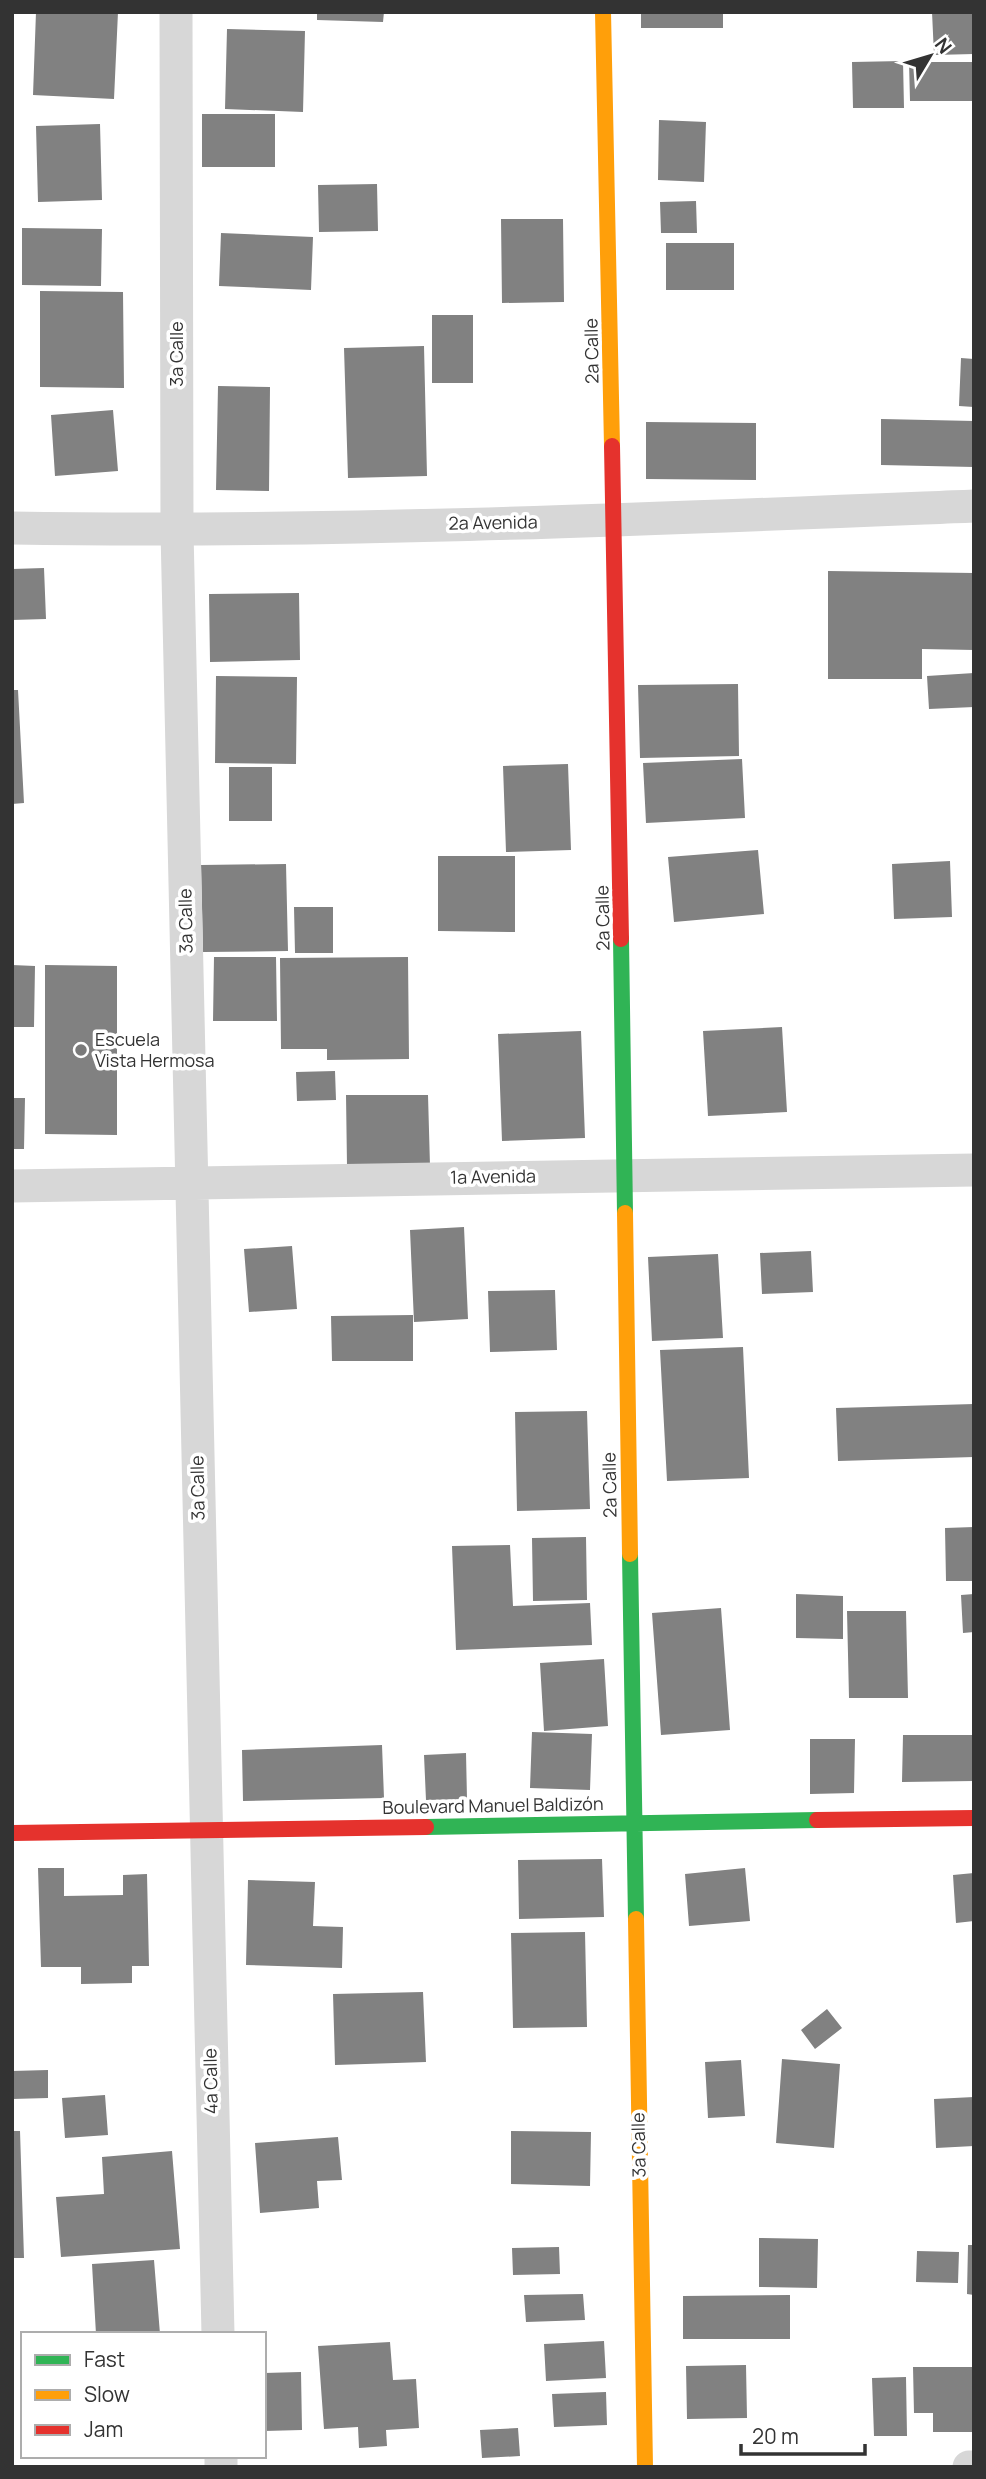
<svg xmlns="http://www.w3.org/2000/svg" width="986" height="2479" viewBox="0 0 986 2479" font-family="Manrope,sans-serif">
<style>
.building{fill:#818181}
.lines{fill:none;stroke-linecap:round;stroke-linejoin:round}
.street{stroke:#d7d7d7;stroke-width:33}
.fast{stroke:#30b455;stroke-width:16}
.slow{stroke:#ff9f0a;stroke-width:16}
.jam{stroke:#e5322d;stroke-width:16}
.poi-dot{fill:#7a7a7a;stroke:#fff;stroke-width:2.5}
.labels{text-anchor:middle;stroke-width:7;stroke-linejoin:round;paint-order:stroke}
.street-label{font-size:18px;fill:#333;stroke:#fff}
.poi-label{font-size:18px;fill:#333;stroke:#fff;text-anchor:start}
</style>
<rect width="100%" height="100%" fill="#fff"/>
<path class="building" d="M36,12H118L114,99L33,95Z
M317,12H384L383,22L317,20Z
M641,12H723V28H641Z
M932,12H974V54L934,55Z
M227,29L305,31L303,112L225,109Z
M903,61L904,108H853L852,62Z
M909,62H974V101H910Z
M202,114H275V167H202Z
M659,120L706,122L704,182L658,180Z
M100,124L102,200L38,202L36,126Z
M377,184L378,231L319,232L318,185Z
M696,201L697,233H661L660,202Z
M501,219H563L564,302L502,303Z
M22,228L102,229L101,286L22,285Z
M221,233L313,237L311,290L219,286Z
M666,243H734V290H666Z
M40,291L123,292L124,388L40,387Z
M432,315H473V383H432Z
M424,346L427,476L348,478L344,348Z
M961,358L974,359V407L959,406Z
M218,386L270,387L269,491L216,490Z
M113,410L118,471L55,476L51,415Z
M881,419L974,421V467L881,465Z
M646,422L756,423V480L646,479Z
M44,568L46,619L12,620V569Z
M828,571L974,573V650L922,649V679H828Z
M299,593L300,660L210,662L209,594Z
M974,673V707L929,709L927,676Z
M216,676L297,677L296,764L215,763Z
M738,684L739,756L640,758L638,685Z
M12,690H18L24,803L12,804Z
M742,759L745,818L646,823L643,763Z
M568,764L571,850L506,852L503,766Z
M229,767H272V821H229Z
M758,850L764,914L674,922L668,857Z
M438,856H515V932L438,931Z
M950,861L952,917L894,919L892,864Z
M286,864L288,951L203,952L201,865Z
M294,907H333V953H295Z
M214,957H276L277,1021H213Z
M408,957L409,1059L327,1060V1049H281L280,958Z
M12,965L35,966L34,1027H12Z
M45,965L117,966V1135L45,1134Z
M782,1027L787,1112L708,1116L703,1031Z
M581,1031L585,1138L502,1141L498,1034Z
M335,1071L336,1100L297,1101L296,1072Z
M346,1095H428L430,1166H347Z
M12,1098H25L24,1149H12Z
M464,1227L468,1319L414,1322L410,1230Z
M292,1246L297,1309L249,1312L244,1249Z
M811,1251L813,1292L762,1294L760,1253Z
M718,1254L723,1338L652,1341L648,1257Z
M555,1290L557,1350L490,1352L488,1291Z
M413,1315V1361H332L331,1316Z
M743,1347L749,1478L667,1481L660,1350Z
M974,1404V1457L838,1461L836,1408Z
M587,1411L590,1509L517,1511L515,1412Z
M974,1527V1581H946L945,1528Z
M586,1537L587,1600L533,1601L532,1538Z
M510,1545L513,1606L590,1603L592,1645L456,1650L452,1546Z
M796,1594L843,1596V1639L796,1638Z
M974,1594V1632L963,1633L961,1595Z
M721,1608L730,1730L661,1735L652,1613Z
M847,1611H906L908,1698H849Z
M604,1659L608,1726L544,1731L540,1663Z
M532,1732L592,1734L590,1790L530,1788Z
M903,1735H974V1781L902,1782Z
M810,1739H855L854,1793L810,1794Z
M382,1745L384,1798L243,1801L242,1750Z
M466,1753L467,1799L426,1800L424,1755Z
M602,1859L604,1917L519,1919L518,1860Z
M38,1868H64V1896L123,1895V1875L147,1874L149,1966H132V1983L81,1984V1967H41Z
M745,1868L750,1921L689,1926L685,1874Z
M974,1873V1921L956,1923L953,1875Z
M248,1880L315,1882L313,1926L343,1927L342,1968L246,1965Z
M585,1932L587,2027L513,2028L511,1933Z
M423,1992L426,2062L335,2065L333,1994Z
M827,2009L842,2028L815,2049L801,2030Z
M782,2059L840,2064L834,2148L776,2143Z
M741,2060L745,2116L708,2118L705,2062Z
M48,2070V2098L12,2099V2071Z
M105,2095L108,2135L65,2138L62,2098Z
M974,2097V2146L936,2148L934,2099Z
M12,2131H20L24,2258H12Z
M511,2131L591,2132L590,2186L511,2184Z
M338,2137L342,2180L317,2181L319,2208L260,2213L255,2143Z
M172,2151L180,2249L61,2257L56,2197L104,2194L102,2157Z
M759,2238L818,2239L817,2288L759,2287Z
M968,2245H974V2295L967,2294Z
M559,2247L560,2274L513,2275L512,2248Z
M917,2251L959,2252L958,2283L916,2282Z
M154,2260L160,2334H96L92,2264Z
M583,2294L585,2320L526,2322L524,2295Z
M790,2295V2339H683V2296Z
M604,2341L606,2378L546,2381L544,2344Z
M390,2342L393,2380L416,2379L419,2428L386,2430L387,2446L359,2448L358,2427L324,2429L318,2346Z
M746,2365L747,2418L687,2419L686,2366Z
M913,2367H974V2432H933V2413H914Z
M301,2372L302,2430L264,2431V2373Z
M906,2377L907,2436H874L872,2378Z
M606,2392L607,2425L554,2427L552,2394Z
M518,2428L520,2456L482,2458L480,2430Z"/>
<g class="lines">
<path class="street" d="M176,12L177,531L218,2334
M12,528C333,533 653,519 974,506
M12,1186L974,1170
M221,2456V2467
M969,2467H974"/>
<path class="fast" d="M621,939L625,1213
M630,1554L636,1919
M426,1827L817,1820"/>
<path class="slow" d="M603,12L612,446
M625,1213L630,1554
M636,1919L645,2467"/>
<path class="jam" d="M612,446L621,939
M817,1820L974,1818
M12,1833L426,1827"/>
</g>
<circle class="poi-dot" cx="81" cy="1050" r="7"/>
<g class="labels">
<g class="street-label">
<text transform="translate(592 351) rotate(-91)" y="6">2a Calle</text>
<text transform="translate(177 354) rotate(-90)" y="6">3a Calle</text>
<text transform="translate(493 523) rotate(-1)" y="6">2a Avenida</text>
<text transform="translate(603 918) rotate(-91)" y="6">2a Calle</text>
<text transform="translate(186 921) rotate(-91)" y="6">3a Calle</text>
<text transform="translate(493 1177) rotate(-1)" y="6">1a Avenida</text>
<text transform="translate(610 1485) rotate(-91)" y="6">2a Calle</text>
<text transform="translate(198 1488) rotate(-91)" y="6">3a Calle</text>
<text transform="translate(493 1806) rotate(-1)" y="6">Boulevard Manuel Baldizón</text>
<text transform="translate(211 2081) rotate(-91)" y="6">4a Calle</text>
<text transform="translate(639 2145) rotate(-91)" y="6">3a Calle</text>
</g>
<g class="poi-label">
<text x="95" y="1046">Escuela<tspan x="95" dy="21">Vista Hermosa</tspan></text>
</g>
</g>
<rect width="986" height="2479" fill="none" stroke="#333333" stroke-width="28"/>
<rect x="21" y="2332" width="245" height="126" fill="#ffffff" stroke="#adadad" stroke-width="2"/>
<rect x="35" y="2355" width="35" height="10" fill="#30b455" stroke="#adadad" stroke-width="2"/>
<text x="84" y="2367" font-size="21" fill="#333333">Fast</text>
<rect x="35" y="2390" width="35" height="10" fill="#ff9f0a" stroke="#adadad" stroke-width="2"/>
<text x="84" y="2402" font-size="21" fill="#333333">Slow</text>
<rect x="35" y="2425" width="35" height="10" fill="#e5322d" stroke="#adadad" stroke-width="2"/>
<text x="84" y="2437" font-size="21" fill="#333333">Jam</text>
<g transform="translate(930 56) rotate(52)" stroke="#ffffff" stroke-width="5" paint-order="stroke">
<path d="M0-5L12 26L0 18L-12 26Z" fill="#333333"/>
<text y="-10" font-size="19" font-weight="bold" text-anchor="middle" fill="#333333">N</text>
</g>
<path d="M741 2444v10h124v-10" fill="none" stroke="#333333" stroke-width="3.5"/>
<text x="752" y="2444" font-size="21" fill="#333333" stroke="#ffffff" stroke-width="5" paint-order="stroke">20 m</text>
</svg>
